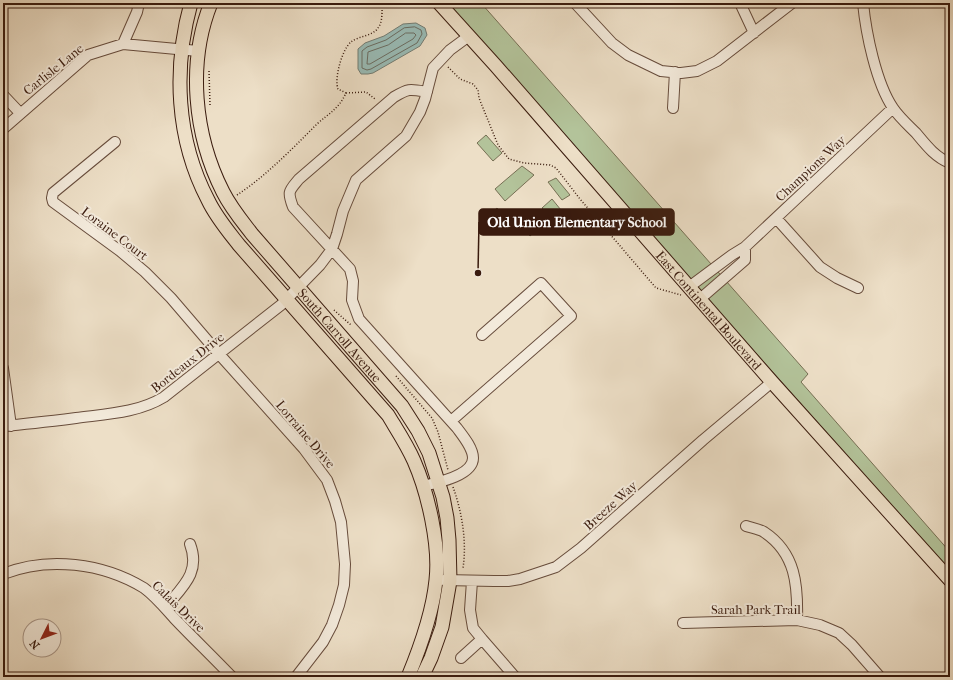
<svg xmlns="http://www.w3.org/2000/svg" width="953" height="680" viewBox="0 0 953 680" font-family="'IM FELL French Canon',serif">
<style>
.green{fill:#b3c39a;stroke:#766f54}
.water{fill:#99bcb7;stroke:#737c73}
.lines{fill:none;stroke-linecap:round;stroke-linejoin:round}
.shore{stroke:#6a6c62;stroke-width:1}
.minor-casing{stroke:#674c3c;stroke-width:12}
.major-casing{stroke:#3a1b0e;stroke-width:15}
.path{stroke:#3a1b0e;stroke-width:1.5;stroke-dasharray:1 2;stroke-linecap:butt}
.minor{stroke:#f3eadb;stroke-width:10}
.major{stroke:#eddfc7;stroke-width:13}
.labels{text-anchor:middle;stroke-width:4;stroke-linejoin:round;paint-order:stroke}
.street-label{font-size:13px;fill:#3a1b0e;stroke:#f3eadb}
.leader{fill:none;stroke:#3a1b0e;stroke-width:1.5}
.callout-dot{fill:#3a1b0e;stroke:#f3eadb;stroke-width:1.5}
.callout{fill:#3a1b0e;stroke:#3a1b0e;stroke-width:1.5}
.callout-label{font-size:14px;text-anchor:middle;font-weight:bold;fill:#fff}
</style>
<rect width="100%" height="100%" fill="#eddfc7"/>
<filter id="stains"><feTurbulence type="fractalNoise" baseFrequency=".005" numOctaves="4"/><feColorMatrix values="0 0 0 0 .2 0 0 0 0 .09 0 0 0 0 .02 0 0 0 .5 -.17"/></filter>
<radialGradient id="worn" r=".72"><stop offset=".6" stop-color="#630" stop-opacity="0"/><stop offset="1" stop-color="#630" stop-opacity=".3"/></radialGradient>
<path class="green" d="M444,3H481L808,374L801,382L950,552V571Z
M486,135L502,153L493,161L477,143Z
M522,166L534,175L505,201L495,189Z
M556,178L570,195L562,200L548,182Z
M552,199L561,210L551,218L542,208Z
M497,208L506,218L496,226L487,217Z
M538,212L546,222L530,236L522,226Z"/>
<path class="water" d="M416,23L425,28L427,35L420,46L373,73L368,74H361L358,69V49L365,43L384,36L403,24Z"/>
<g class="lines">
<path class="shore" d="M415,27L421,30L422,34L417,43L371,69L367,70L362,68V51L367,47L386,40L404,28Z
M406,33H414L416,35L413,39L370,64H367L368,52L388,45Z"/>
<defs>
<path id="minor" d="M575,3L612,43L628,55L661,71L681,73L697,71L717,61L792,3
M740,3L754,33
M863,3C866,33 876,83 893,108C899,117 908,125 916,133C926,145 935,157 950,163
M123,44L137,12L139,3
M3,95L20,113
M673,108L675,72
M3,129L88,55L123,44L198,51
M115,142L53,193L52,198L53,202L120,251L145,272L171,298L219,354L304,449L327,480L335,501L341,522L345,564L344,585L339,605L332,625L323,642L296,677
M776,218L820,267L837,278L858,288
M689,287L732,255L745,247L893,108
M700,299L745,260V247
M3,368L11,426
M451,421L571,316L541,283L482,335
M3,426C27,424 52,421 76,418C106,414 138,413 164,397L281,305L320,265L332,249L337,234L343,211L356,180L406,136L420,112L425,99L433,68L450,50L469,36
M423,486C436,483 473,476 473,458C473,448 463,436 457,428L359,319L352,300L353,281L350,269L293,207C287,191 289,191 299,179L394,97C409,88 410,89 427,92
M746,526C752,528 759,529 764,532C796,553 798,586 797,620
M3,574C48,556 103,563 144,588C155,596 165,608 174,618C193,638 213,657 232,677
M444,580L494,581H508L520,579L556,567L581,548L703,440L772,382
M165,608C182,587 201,573 190,544
M683,623L797,620L820,625L839,633L852,645L880,677
M482,639L515,677
M461,658L482,639L473,628L470,610L472,581"/>
<g id="major">
<path d="M191,3C173,68 176,139 208,200C216,217 228,231 239,245L388,415C397,430 407,445 414,461C428,493 440,545 436,580C433,611 420,648 408,677"/>
<path id="s1" d="M211,3C187,63 194,135 223,192C231,208 242,221 252,234L402,406L418,431L429,453L443,497L447,518L449,540L450,581L442,627L431,658L422,677"/>
<path id="s2" d="M439,3L496,66L772,382L950,580"/>
</g>
</defs>
<use href="#minor" class="minor-casing"/>
<use href="#major" class="major-casing"/>
<path class="path" d="M448,67L460,79L473,84L478,90L479,98L498,145L509,159L524,163L550,165L556,168L580,199L656,288L681,295
M209,71L210,105
M346,93L366,92L375,99
M237,195C266,176 292,149 317,124C329,113 338,110 346,93L338,89C334,79 342,49 351,42C358,36 373,36 378,28C383,22 382,10 382,3
M334,310L351,325
M396,376L432,418L438,432L448,470
M453,487C462,512 467,542 463,568"/>
<use href="#minor" class="minor"/>
<use href="#major" class="major"/>
</g>
<g class="labels">
<g class="street-label">
<text transform="translate(53 69) rotate(-39)" y="5">Carlisle Lane</text>
<text transform="translate(810 168) rotate(-43)" y="5">Champions Way</text>
<text transform="translate(115 233) rotate(37)" y="5">Loraine Court</text>
<text dy="5" stroke="none"><textPath href="#s2" startOffset="409">East Continental Boulevard</textPath></text>
<text dy="5" stroke="none"><textPath href="#s1" startOffset="380">South Carroll Avenue</textPath></text>
<text transform="translate(187 362) rotate(-38)" y="5">Bordeaux Drive</text>
<text transform="translate(306 434) rotate(50)" y="5">Lorraine Drive</text>
<text transform="translate(610 505) rotate(-42)" y="5">Breeze Way</text>
<text transform="translate(179 606) rotate(44)" y="5">Calais Drive</text>
<text x="756" y="614">Sarah Park Trail</text>
</g>
</g>
<path class="leader" d="M478 273L479 222"/>
<circle class="callout-dot" cx="478" cy="273" r="4"/>
<rect class="callout" x="479" y="209" width="195" height="26" rx="4"/>
<g class="callout-label">
<text x="577" y="227">Old Union Elementary School</text>
</g>
<rect width="953" height="680" fill="none" stroke="#eddfc7" stroke-width="16"/>
<rect x="4" y="4" width="945" height="672" fill="none" stroke="#3a1b0e" stroke-width="2"/>
<rect x="8" y="8" width="937" height="664" fill="none" stroke="#3a1b0e"/>
<g transform="translate(42 638) rotate(228)"><circle r="19" fill="#f3eadb" stroke="#a99789"/>
<path d="M0-3L7 15L0 10L-7 15Z" fill="#8f2418"/>
<text y="-6" font-size="11" font-weight="bold" text-anchor="middle" fill="#3a1b0e">N</text>
</g>
<rect width="100%" height="100%" filter="url(#stains)"/>
<rect width="100%" height="100%" fill="url(#worn)"/>
</svg>
